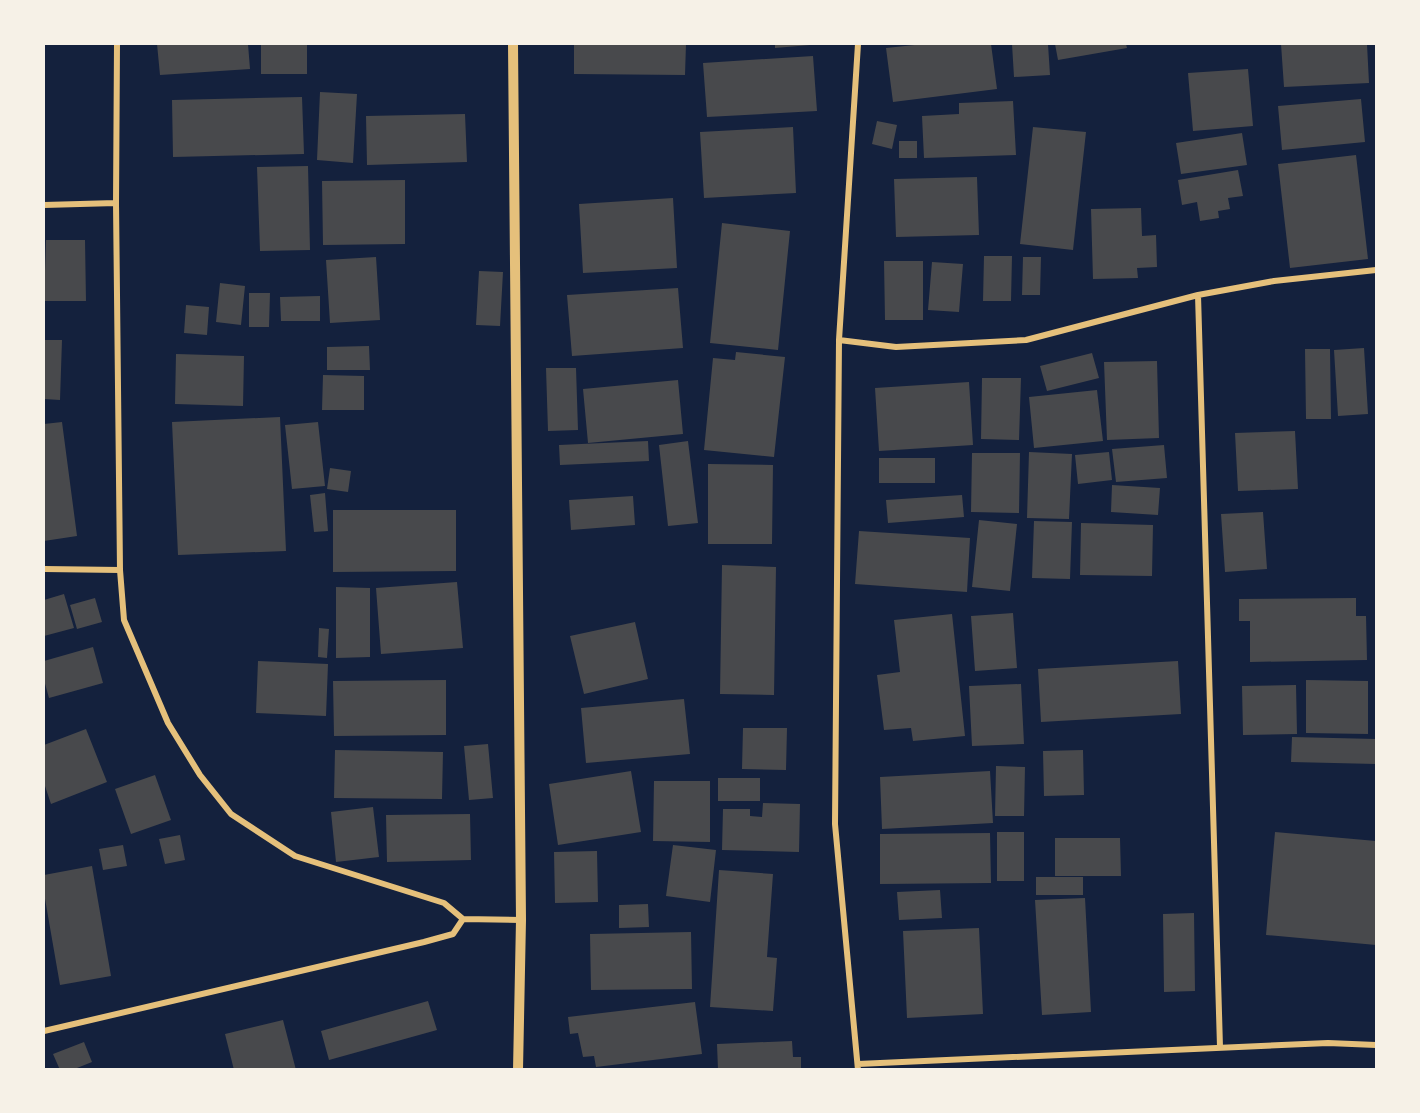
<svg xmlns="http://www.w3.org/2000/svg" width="1420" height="1113" viewBox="0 0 1420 1113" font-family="'Source Sans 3',sans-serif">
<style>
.building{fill:#48494c}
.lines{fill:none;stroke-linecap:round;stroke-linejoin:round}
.minor{stroke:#e5c07b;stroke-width:6}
.tertiary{stroke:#e5c07b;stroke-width:10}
</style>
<rect width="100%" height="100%" fill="#14213d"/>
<path class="building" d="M157,44H248L250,69L160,75Z
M261,44H307V74H261Z
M574,44H686L685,75L574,74Z
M775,44H810V45L775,48Z
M924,44H991L997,89L893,102L886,48Z
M1012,44H1048L1050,75L1014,77Z
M1055,44H1126L1127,48L1058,60Z
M1281,44H1367L1369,83L1284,87Z
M813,56L817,111L707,117L703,63Z
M1248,69L1253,126L1193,131L1188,73Z
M320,92L357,94L353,163L317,160Z
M302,97L304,154L173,157L172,100Z
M1361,99L1365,142L1282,150L1278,106Z
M1013,101L1016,155L924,158L922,116L959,114V103Z
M465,114L467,162L367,165L366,116Z
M877,121L897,125L892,149L872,144Z
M793,127L796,193L704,198L700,132Z
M1033,127L1086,132L1073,250L1020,244Z
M1242,133L1247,165L1181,174L1176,143Z
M899,141H917V158H899Z
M1356,155L1368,259L1290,268L1278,164Z
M308,166L310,250L260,251L257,167Z
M1238,170L1243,196L1228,198L1230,209L1218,211L1219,218L1200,221L1197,202L1182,205L1178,180Z
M977,177L979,235L896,237L894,179Z
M405,180V244L323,245L322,181Z
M673,198L677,268L583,273L579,204Z
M1141,208L1142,236L1156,235L1157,267L1137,268L1138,278L1093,279L1091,209Z
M722,223L790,231L778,350L710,343Z
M46,240H85L86,301H44Z
M984,256H1012L1011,301H983Z
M376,257L380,320L330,323L326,260Z
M1023,257H1041L1040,295H1022Z
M884,261H923V320H885Z
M932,262L963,264L959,312L928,310Z
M479,271L503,272L500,326L476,325Z
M220,283L245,286L241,325L216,322Z
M678,288L683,348L572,356L567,295Z
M249,293H270L269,327H249Z
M320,296V321H281L280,297Z
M186,305L209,307L207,335L184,333Z
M44,340H62L60,400L44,399Z
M369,346L370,370H327V347Z
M1364,348L1368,414L1338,416L1334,350Z
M1305,349H1330L1331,419H1306Z
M736,352L785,357L774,457L704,450L713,358L735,360Z
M1092,353L1099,378L1047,391L1040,366Z
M176,354L244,356L243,406L175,404Z
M1157,361L1159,438L1107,440L1104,362Z
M546,368H576L578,430L548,431Z
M323,375L364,376V410H322Z
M982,378H1021L1019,440L981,439Z
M678,380L683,434L588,443L583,389Z
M969,382L973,445L879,451L875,388Z
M1097,390L1103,441L1034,448L1029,397Z
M280,417L286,551L178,555L172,422Z
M62,422L77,536L44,541V424Z
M318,422L325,486L292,489L285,425Z
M1295,431L1298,489L1238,491L1235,433Z
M648,441L649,461L560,465L559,445Z
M688,441L698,523L668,526L659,445Z
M1164,445L1167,478L1116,482L1112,449Z
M1029,452L1072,454L1069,519L1027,518Z
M1109,452L1112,480L1078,484L1075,455Z
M972,453H1020L1019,513L971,512Z
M879,458H935V483H879Z
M708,464L773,465L772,544H708Z
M330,468L351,471L348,492L327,489Z
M1112,485L1160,488L1158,515L1111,512Z
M325,493L328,531L314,532L310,495Z
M962,495L964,517L888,523L886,500Z
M633,496L635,525L571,530L569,500Z
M333,510H456V571L333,572Z
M1263,512L1267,569L1225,572L1221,514Z
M979,520L1017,524L1010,591L972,587Z
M1034,521L1072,522L1070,579L1032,578Z
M1081,523L1153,525L1152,576L1080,575Z
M859,531L970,538L967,592L855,584Z
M722,565L776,567L774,695L720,694Z
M457,582L463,648L381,654L376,588Z
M336,587L370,588V657L336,658Z
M64,594L74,628L44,636V600Z
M95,598L102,622L77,629L70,605Z
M1356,598V616H1366L1367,660L1250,662V621H1239V599Z
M1013,613L1017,668L975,671L971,616Z
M952,614L965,736L913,741L911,728L884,730L877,675L900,672L894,620Z
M635,622L648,679L584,694L570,636Z
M319,628L329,629L327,658L318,657Z
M93,647L103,683L49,698L44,680V661Z
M258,661L328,664L326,716L256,713Z
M1178,661L1181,714L1041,722L1038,669Z
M446,680V735L334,736L333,681Z
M1306,680L1368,681V734L1306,733Z
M1021,684L1024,744L972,746L969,686Z
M1296,685L1297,734L1243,735L1242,686Z
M684,699L690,754L586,763L581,708Z
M743,728H787L786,770L742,769Z
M86,729L107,782L51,804L44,783V745Z
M1292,737L1376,739V764L1291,762Z
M488,744L493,798L469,800L464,746Z
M335,750L443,752L442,799L334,798Z
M1083,750L1084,795L1044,796L1043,751Z
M996,766L1025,767L1024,816H995Z
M631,771L641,832L558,845L549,784Z
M990,771L993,823L882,829L880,777Z
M155,775L171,820L131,834L115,789Z
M718,778H760V801H718Z
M654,781H710V842L653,841Z
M763,803L800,804L799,852L722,850L723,809H750V816L762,817Z
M373,807L379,857L336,862L331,812Z
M470,814L471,860L387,862L386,815Z
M997,832H1024V881H997Z
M1275,832L1376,841V945L1266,935Z
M990,833L991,883L880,884V834Z
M180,835L185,860L165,864L159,839Z
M1055,838H1120L1121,876H1055Z
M123,845L127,866L103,870L99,849Z
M673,845L716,850L710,902L666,896Z
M597,851L598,902L555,903L554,852Z
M92,866L111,976L60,985L44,893V875Z
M719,870L773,874L767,957L777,958L773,1011L710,1007Z
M1036,877H1083V895H1036Z
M940,890L942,918L899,920L897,892Z
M1085,898L1091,1012L1042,1015L1035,900Z
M648,904L649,927L619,928V905Z
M1194,913L1195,991L1164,992L1163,914Z
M979,928L983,1014L907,1018L903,931Z
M691,932L692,989L591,990L590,934Z
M428,1001L437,1030L329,1060L321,1031Z
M695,1002L702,1054L596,1067L594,1056L583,1057L578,1033L570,1034L568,1017Z
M283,1020L296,1070H234L225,1034Z
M792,1041L793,1057H801V1070H718L717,1044Z
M84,1042L92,1062L72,1070H60L53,1054Z"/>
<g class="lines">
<path class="minor" d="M117,44L116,203L120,570L124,620L168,723L200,775L231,814L295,856L444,903L463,919
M858,44L839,340L835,824L858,1070
M44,205L116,203
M1198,295L1220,1047
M839,340L896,347L1026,340L1198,295L1274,281L1376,270
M44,569L120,570
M44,1031L424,942L453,934L463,919L521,920
M858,1064L1328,1043L1376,1045"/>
<path class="tertiary" d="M513,44L521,920L518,1070"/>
</g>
<rect width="1420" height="1113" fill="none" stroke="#f6f1e7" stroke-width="90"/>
</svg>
